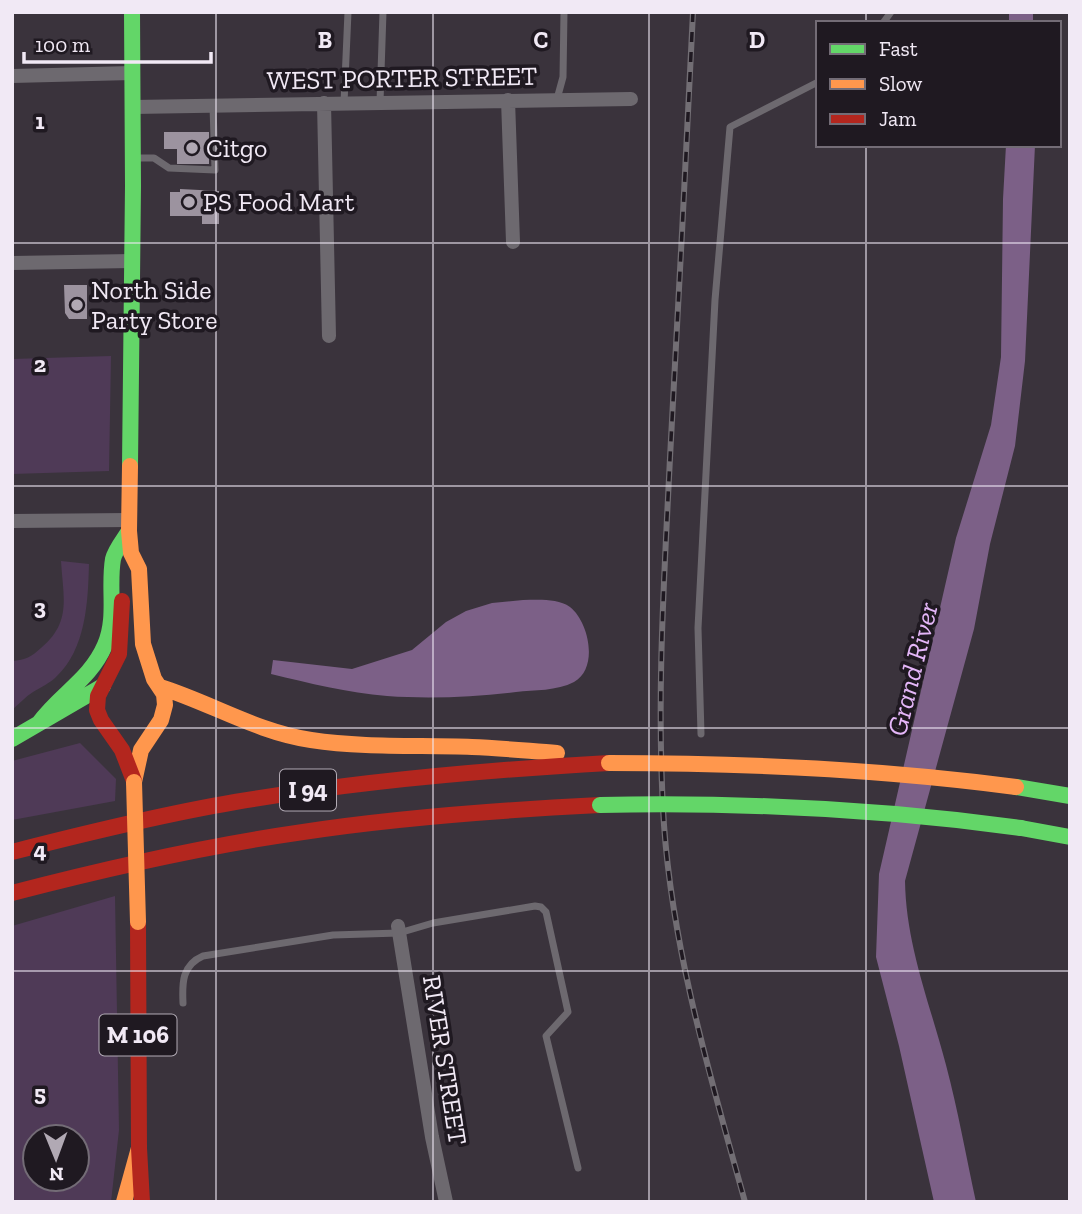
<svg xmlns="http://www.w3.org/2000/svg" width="1082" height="1214" viewBox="0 0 1082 1214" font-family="'Zilla Slab',serif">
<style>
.green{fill:#4f3a57;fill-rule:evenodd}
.water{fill:#7c6087}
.building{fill:#9c939f}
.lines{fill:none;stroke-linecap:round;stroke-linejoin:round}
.lane{stroke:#6d696f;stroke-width:7}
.street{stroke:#6d696f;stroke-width:14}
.fast{stroke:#63d668;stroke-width:16}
.slow{stroke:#ff974d;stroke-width:16}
.jam{stroke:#b3261e;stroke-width:16}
.rail-casing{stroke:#726e74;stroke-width:6}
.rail{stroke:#1f1921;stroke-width:3.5;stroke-dasharray:10;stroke-linecap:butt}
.fast-bridge{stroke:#63d668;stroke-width:16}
.slow-bridge{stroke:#ff974d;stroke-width:16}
.grid{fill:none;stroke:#f1e9f5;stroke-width:2;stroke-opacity:0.55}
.poi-dot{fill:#b1a9b4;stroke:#1f1921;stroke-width:2.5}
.labels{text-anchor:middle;stroke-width:7;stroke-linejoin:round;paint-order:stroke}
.shield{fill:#1f1921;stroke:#b2abb5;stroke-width:2}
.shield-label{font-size:24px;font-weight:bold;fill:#f1e9f5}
.street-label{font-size:26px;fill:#f1e9f5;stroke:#1f1921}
.poi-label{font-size:26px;fill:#f1e9f5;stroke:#1f1921;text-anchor:start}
.water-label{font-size:28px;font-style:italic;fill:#e4b6f8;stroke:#1f1921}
.grid-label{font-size:23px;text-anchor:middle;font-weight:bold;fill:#f1e9f5;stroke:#1f1921;stroke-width:7;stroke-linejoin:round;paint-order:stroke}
</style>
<rect width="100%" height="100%" fill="#3a333c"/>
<path class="green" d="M111,356L109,471L12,474V359Z
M61,561L89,564C88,602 86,649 56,677C50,683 41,687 33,692C25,697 19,704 12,710V661C26,660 31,657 41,648C72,622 63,597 61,561Z
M80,743L116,779L115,801L12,820V761Z
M115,896L119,1130L111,1202H12V926ZM35,1137H77V1179H35Z"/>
<path class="water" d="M1009,12H1033V23H1009Z
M1006,145H1035L1025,361L1015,446L990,544L974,629L905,881C906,945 930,1004 946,1065C958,1110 966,1156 976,1202H934L899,1046L876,957L879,874L956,538L991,425L1001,357L1003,199Z
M523,600C538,600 557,598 570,607C589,622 599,668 574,682C557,691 534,690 516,692C474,697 430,699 387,696C348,693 309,683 271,674L273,660L352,669L412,650L446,622L466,611L492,603Z"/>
<path class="building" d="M164,132H209V164H177V149H164Z
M180,189L219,191V224H202V216H170V192H180Z
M64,285H87V319H69L65,313Z"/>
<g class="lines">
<path class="lane" d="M883,23L891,12
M557,99L563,77L564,12
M380,102L383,12
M344,103L348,12
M134,158H154L169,168L215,170L213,106
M701,734L698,628L715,300L730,127L818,82
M183,1003C182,983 182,965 203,956L333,935L399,933L433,923L535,906L541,907L546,912L568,1012L546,1036L578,1168"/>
<path class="street" d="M12,76L132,73
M508,100L513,242
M324,103L329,336
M133,107L631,99
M12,263L132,261
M12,521L129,520
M398,926L432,1137L446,1202"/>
<path class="fast" d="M130,466L133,186L132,12
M39,723C60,694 90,680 105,645C117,617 108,588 113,559C115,550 124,539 129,531
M12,739L103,686
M1016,787L1070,796
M1021,828L1070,837"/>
<path class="slow" d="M130,466L129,531L131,553L139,569L143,644L154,679L164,694L165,705L161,720L141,750L134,782
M160,687C211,703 257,732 311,740C364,748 418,745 472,747C500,748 529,751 557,753
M124,1202L139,1148"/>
<path class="jam" d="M122,601L119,654L98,696L97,710L101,720L122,750L134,781
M12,852C86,833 159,815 235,802C359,781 484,770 609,763
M12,893C108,868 205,846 303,832C402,817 501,810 600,805
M138,922L139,1148L142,1202"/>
<defs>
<path id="rail" d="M693,12C686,161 678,309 670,458C664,580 656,703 664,825C673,953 711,1079 745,1202"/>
</defs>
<use href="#rail" class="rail-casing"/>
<use href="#rail" class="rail"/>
<path class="fast-bridge" d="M600,805C741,802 881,809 1021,828"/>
<path class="slow-bridge" d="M609,763C745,763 881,769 1016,787
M134,782L138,922"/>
</g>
<path class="grid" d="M216,12V1202M433,12V1202M649,12V1202M866,12V23M866,145V1202M12,243H1070M12,486H1070M12,728H1070M12,971H1070"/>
<g class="poi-dot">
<circle cx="192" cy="148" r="7"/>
<circle cx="189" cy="202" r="7"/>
<circle cx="77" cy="305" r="7"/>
</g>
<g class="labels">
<g class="shield">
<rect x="280" y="769.5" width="56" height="41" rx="5"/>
<rect x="99.5" y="1014.5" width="77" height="41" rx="5"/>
</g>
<g class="shield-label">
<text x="308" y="798">I 94</text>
<text x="138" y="1043">M 106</text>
</g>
<g class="street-label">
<text transform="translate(402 78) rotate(-1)" y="9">WEST PORTER STREET</text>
<text transform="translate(445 1060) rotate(81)" y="9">RIVER STREET</text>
</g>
<g class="poi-label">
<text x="206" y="157">Citgo</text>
<text x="203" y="211">PS Food Mart</text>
<text x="91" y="299">North Side<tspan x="91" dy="30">Party Store</tspan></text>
</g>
<g class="water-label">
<text transform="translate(912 669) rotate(-76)" y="10">Grand River</text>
</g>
</g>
<g class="grid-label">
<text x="325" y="48">B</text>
<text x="541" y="48">C</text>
<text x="757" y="48">D</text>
<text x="40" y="129">1</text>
<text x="40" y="372">2</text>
<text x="40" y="615">3</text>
<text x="40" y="858">4</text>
<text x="40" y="1101">5</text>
</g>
<rect width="1082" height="1214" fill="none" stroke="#f1e9f5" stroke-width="28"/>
<rect x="816" y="21" width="245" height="126" fill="#1f1921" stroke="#736c76" stroke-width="2"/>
<rect x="830" y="44" width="35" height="10" fill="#63d668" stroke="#736c76" stroke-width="2"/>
<text x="879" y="56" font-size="21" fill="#f1e9f5">Fast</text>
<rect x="830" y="79" width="35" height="10" fill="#ff974d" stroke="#736c76" stroke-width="2"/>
<text x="879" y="91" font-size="21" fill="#f1e9f5">Slow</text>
<rect x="830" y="114" width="35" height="10" fill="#b3261e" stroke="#736c76" stroke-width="2"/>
<text x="879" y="126" font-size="21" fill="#f1e9f5">Jam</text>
<g transform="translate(56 1158) rotate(179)"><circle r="33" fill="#1f1921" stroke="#736c76" stroke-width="2"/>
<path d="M0-5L12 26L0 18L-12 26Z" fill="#b1a9b4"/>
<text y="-10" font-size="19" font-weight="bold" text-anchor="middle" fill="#f1e9f5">N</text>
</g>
<path d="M24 52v10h187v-10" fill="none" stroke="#f1e9f5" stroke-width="3.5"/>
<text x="35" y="52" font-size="21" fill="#f1e9f5" stroke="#1f1921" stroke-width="5" paint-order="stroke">100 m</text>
</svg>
